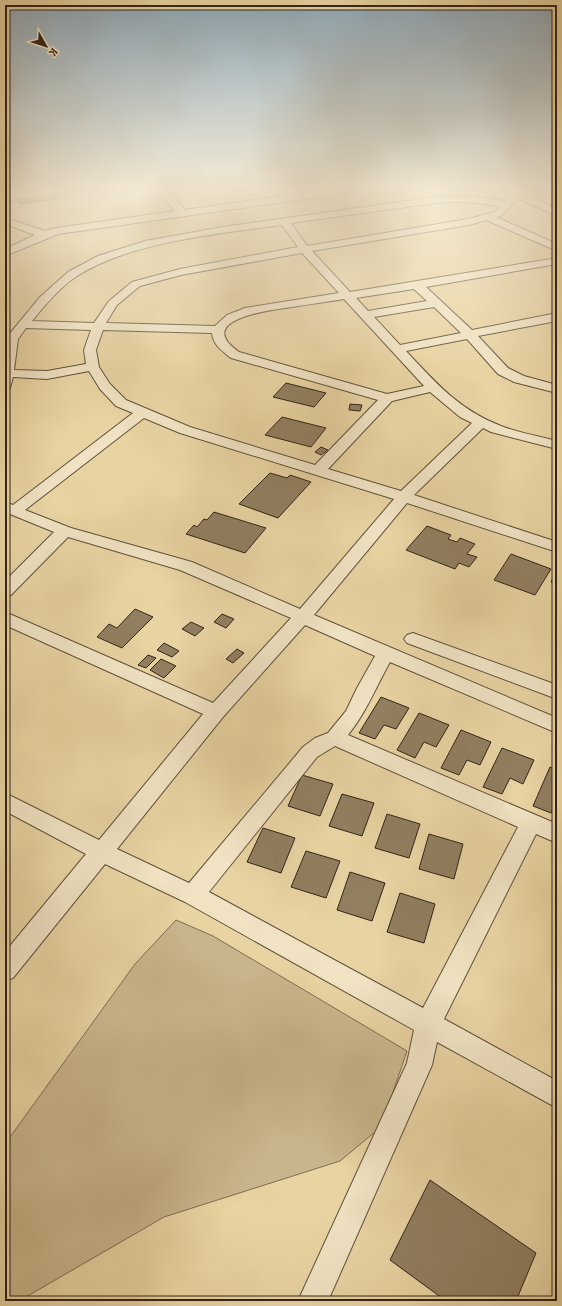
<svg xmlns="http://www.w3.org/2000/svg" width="562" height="1306" viewBox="0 0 562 1306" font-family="Alegreya,serif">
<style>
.green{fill:#c9b58b;stroke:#7e6c52}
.building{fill:#917f60;stroke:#332418}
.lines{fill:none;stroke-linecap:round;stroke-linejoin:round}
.street-casing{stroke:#60503a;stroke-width:2}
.street{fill:#f0e2c3;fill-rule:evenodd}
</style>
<rect width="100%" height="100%" fill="#e8d3a2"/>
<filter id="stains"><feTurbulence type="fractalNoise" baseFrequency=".005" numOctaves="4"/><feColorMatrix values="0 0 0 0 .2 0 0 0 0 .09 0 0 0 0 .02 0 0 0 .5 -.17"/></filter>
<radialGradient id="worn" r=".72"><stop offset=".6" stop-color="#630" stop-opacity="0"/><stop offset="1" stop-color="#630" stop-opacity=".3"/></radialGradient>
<path class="green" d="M176,920L213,936L407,1051L381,1127L340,1161L164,1217L19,1301H5V1144L135,964Z"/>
<path class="building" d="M93,187H129L130,188L98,193Z
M55,192L56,194L54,195L56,199L20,204L15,197Z
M286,383L326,393L314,407L273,397Z
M350,404L362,405L360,411L349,410Z
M282,417L326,428L311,447L265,435Z
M321,447L328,450L321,455L315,452Z
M270,473L287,478L290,475L311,482L278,518L239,504Z
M214,512L266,528L245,553L186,534L194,525L197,527L204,519L207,520Z
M427,526L451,535L448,539L457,542L460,538L475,544L467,554L477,557L469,567L459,563L455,569L406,550Z
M511,554L551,569L535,595L494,580Z
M557,571V588L554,587L556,584L551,582Z
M135,609L153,617L122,648L97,637L109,624L117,628Z
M222,614L234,619L226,628L214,622Z
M191,622L204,628L195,636L182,629Z
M164,643L179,651L172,657L157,650Z
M237,649L244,653L233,663L226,659Z
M148,655L156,658L146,668L138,665Z
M161,659L176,666L164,678L150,670Z
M381,697L409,708L396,729L384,725L375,739L359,733Z
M419,713L449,725L436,747L424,742L415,758L397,750Z
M461,730L491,742L480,765L467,760L459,775L441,768Z
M502,748L534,760L523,784L510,778L502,794L483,787Z
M550,767L557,770V800L551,813L533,806Z
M302,775L333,784L320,816L288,806Z
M342,794L374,803L362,836L329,826Z
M387,814L420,824L409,858L375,848Z
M263,828L295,838L281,873L247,862Z
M429,834L463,844L454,879L419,869Z
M306,851L340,861L326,898L291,887Z
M350,872L385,883L372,921L337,910Z
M400,893L435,904L424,943L387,932Z
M430,1180L536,1253L516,1301H446L390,1260Z"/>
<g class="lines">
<defs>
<path id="street" d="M63,187H88L83,190L16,199L5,203V196L11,194Z
M155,187H165L185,210L346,187H360L358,189L341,194L58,234L5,256V249L35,235L5,224V218L45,231L56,228L175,211Z
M498,187H510L557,209V216L518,198L501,216L496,217L557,244V251L486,220L469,225L312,251L350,292L557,258V264L426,287L472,330L557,313V321L478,336L508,368L524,376L557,385V393L514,382L498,374L467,339L406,351C435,382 459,410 501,426C519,433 539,436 557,441V449L491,432L483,428L414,495L557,542V552L407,503L314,615L557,718V733L390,662C376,687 366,713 348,735L557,824V843L536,834L444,1019L557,1081V1108L437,1042L432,1065L428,1074L328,1301H298L407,1063L414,1030L185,902L105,864L13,978L5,981V952L86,854L5,811V793L99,840L203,714L5,625V612L213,703L291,618L180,570L68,537L11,595L5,597V581L54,532L5,512V502L13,505L133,413L116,406L100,389L89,371L47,379L13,377L10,388L5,389V345L8,336L40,297L68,272L98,256L145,241L223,227L443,196H468L505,201L511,194ZM443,202H468L500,206L495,212L468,219L307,246L291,223ZM282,225L298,247L180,269L132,282L109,301L94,323L32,321C45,305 60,287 77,276C133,241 217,234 282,225ZM302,253L339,293L245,308L227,315L215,326L106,323L117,305L140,286L181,275ZM414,289L427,301L368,311L356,298ZM344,299L424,386L387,394L239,352C192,319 271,310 292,307C310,304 327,302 344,299ZM434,307L461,333L400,345L374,317ZM26,328L91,330L84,350L86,364L47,371L14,370L18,339ZM103,330L212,333C213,345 222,351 231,358L378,400L315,465L190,427L126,400L110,384L99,367L96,350ZM430,392L460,417L472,423L401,491L328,469L392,401ZM144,418L180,433L394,499L300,609L192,562L71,528L25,510ZM305,625L375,656L357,688L346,711L328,733L315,738L303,747L189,883L117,849L223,717ZM335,746L518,827L423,1008L209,892L317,757Z
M413,633L557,685V699L407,643L404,639L407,635Z"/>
</defs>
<use href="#street" class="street-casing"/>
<use href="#street" class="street"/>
</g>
<linearGradient id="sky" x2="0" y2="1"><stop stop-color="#8fa9b9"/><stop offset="0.51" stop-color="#f5ebd5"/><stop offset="1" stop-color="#f5ebd5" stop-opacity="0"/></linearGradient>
<rect width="562" height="370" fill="url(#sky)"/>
<rect width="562" height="1306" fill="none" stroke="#e8d3a2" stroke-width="20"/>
<rect x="6" y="6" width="550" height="1294" fill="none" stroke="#332418" stroke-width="2"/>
<rect x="10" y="10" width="542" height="1286" fill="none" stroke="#332418"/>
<g transform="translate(46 46) rotate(129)" stroke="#f0e2c3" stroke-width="3" paint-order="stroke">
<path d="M0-3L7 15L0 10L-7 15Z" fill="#332418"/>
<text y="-6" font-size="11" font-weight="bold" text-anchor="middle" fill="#332418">K</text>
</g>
<rect width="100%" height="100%" filter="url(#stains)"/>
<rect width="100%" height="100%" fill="url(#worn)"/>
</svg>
